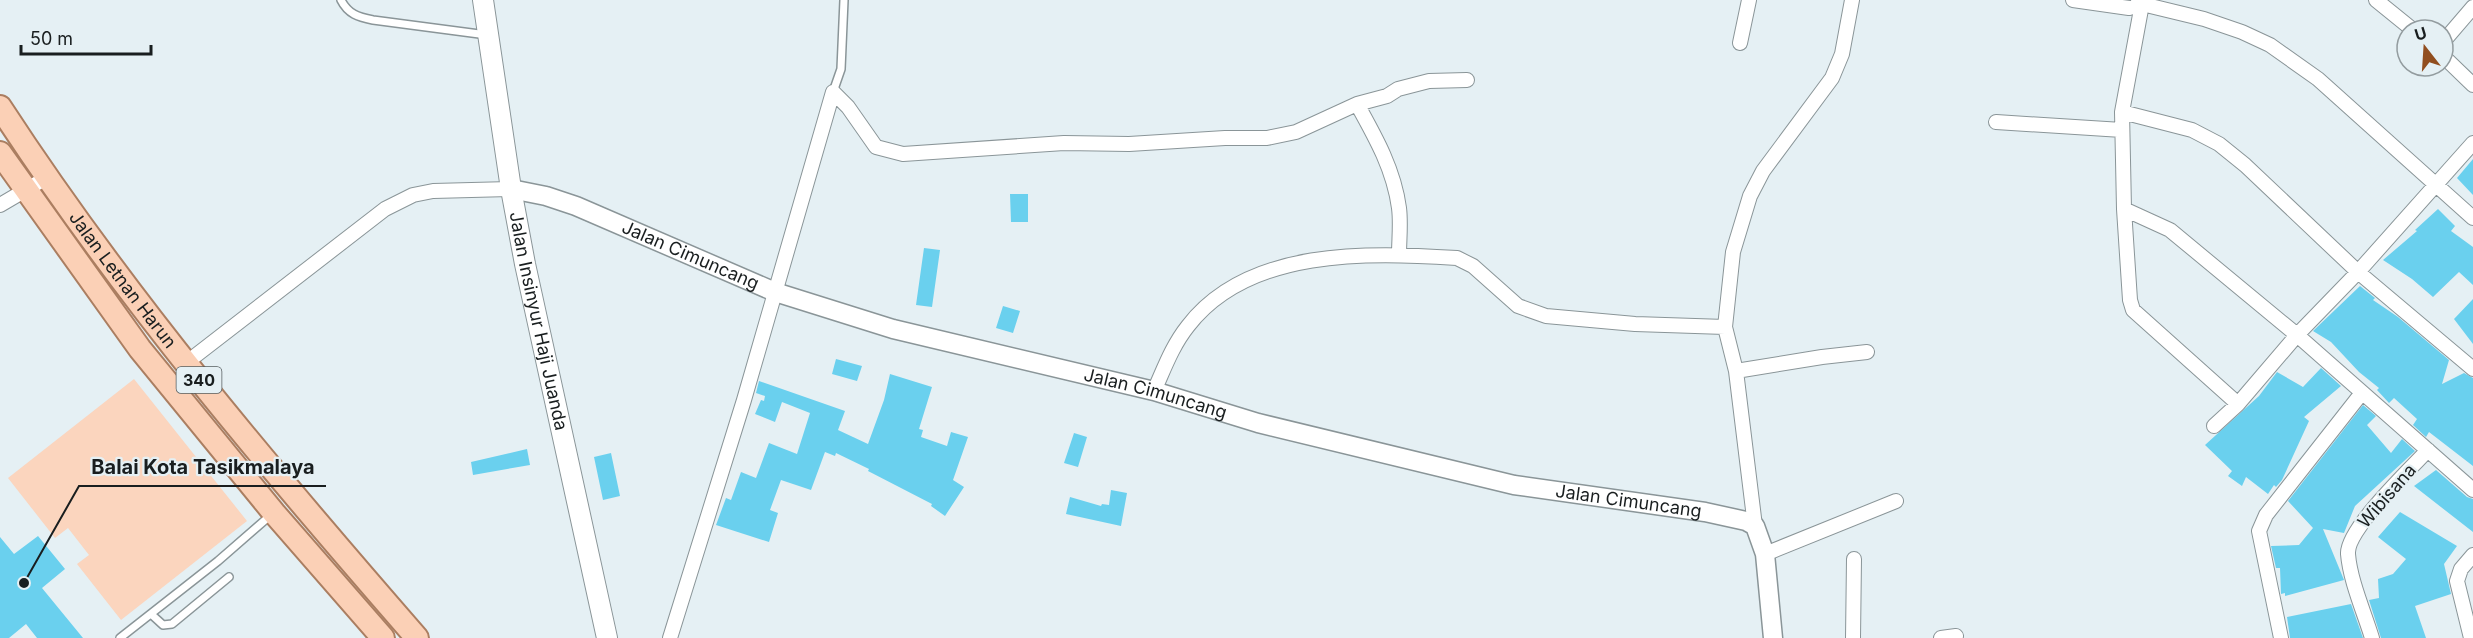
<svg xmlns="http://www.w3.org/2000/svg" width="2473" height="638" viewBox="0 0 2473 638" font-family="Inter,sans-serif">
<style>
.green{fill:#fbd5be}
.building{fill:#6ad0ee}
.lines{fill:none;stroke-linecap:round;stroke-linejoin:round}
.service-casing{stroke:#8a9598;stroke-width:10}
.minor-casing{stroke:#8a9598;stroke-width:16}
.tertiary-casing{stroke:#8a9598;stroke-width:21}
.secondary-casing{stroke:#8a9598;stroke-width:22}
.primary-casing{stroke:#ab7e61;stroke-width:26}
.service{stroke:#fff;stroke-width:7}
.minor{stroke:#fff;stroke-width:14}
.tertiary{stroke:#fff;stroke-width:18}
.secondary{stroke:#fff;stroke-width:20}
.primary{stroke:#fbd0b6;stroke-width:22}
.labels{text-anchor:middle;stroke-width:4.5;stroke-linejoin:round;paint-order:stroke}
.shield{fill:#e5f0f4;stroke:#565d5f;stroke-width:1.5}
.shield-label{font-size:16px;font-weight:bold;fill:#191e1f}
.street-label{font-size:18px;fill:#191e1f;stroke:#e5f0f4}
.leader{fill:none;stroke:#191e1f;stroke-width:2}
.callout-dot{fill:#191e1f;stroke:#e5f0f4;stroke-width:2}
.callout-label{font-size:20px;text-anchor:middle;font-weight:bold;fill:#191e1f;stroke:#e5f0f4;stroke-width:4.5;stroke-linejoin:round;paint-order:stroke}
</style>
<rect width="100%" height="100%" fill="#e5f0f4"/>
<path class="green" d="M134,379L247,521L121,620L77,564L89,555L68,528L55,538L8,478Z"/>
<path class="building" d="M2473,159V195L2457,178Z
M1010,194H1028V222H1011Z
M2438,209L2455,226L2451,231L2473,247V285L2459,272L2433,297L2412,279L2383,260L2417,231L2415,230Z
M924,248L940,250L932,307L916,305Z
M2360,286L2375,298L2373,300L2398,317L2449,360L2442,384L2464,373L2473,378V466L2429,432L2426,437L2413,425L2417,419L2394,398L2389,403L2377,390L2379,388L2359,372L2331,342L2313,331Z
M2473,299V344L2454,319Z
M1003,306L1020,311L1013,333L996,328Z
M836,359L862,366L857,381L832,374Z
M2321,368L2341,386L2304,417L2309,421L2282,480L2276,487L2274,485L2268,494L2246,477L2242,486L2228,476L2232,471L2205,445L2259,396L2277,372L2303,387Z
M890,374L932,387L919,429L923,430L921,437L947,446L951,432L968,437L953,480L964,487L945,516L931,506L932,504L868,471L869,469L836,453L835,456L825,452L811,490L781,480L770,510L778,513L769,542L716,525L726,498L731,500L741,472L756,478L769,443L797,454L810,413L782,402L775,422L755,414L761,400L764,401L765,396L756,393L759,381L845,411L838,430L868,444L884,400Z
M2363,405L2376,416L2367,425L2391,453L2402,439L2415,451L2355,506L2344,533L2323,529L2344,580L2285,596V593L2281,594L2280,568H2276L2271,546L2299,545L2313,528L2288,501Z
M1074,433L1087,437L1078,467L1064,463Z
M527,449L530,465L473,475L471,462Z
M611,453L620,496L603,500L594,457Z
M2436,470L2467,497L2473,499V532L2414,486Z
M1111,490L1127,493L1121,526L1066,514L1070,497L1101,506L1102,504L1109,505Z
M2400,512L2457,546L2444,564L2451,594L2415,606L2426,638H2381L2369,600L2379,598L2378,579L2393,574L2406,559L2378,537Z
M38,536L65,569L42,588L83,638H37L26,624L9,638H0V537L14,554Z
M2351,604L2363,638H2290L2287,617Z"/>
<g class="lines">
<defs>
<path id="service" d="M341,0C348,14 358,17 373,20L487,35
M833,92L841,69L844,0
M151,614L163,625L172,624L229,577
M120,638L218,561L272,514"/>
<path id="minor" d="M2073,0L2129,8L2142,4
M2138,0L2142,4L2204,19L2242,32L2270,45L2318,79L2473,218
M2376,0L2413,30
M2443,42L2473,7
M1740,43L1749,0
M2443,56L2473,85
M1357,104C1376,138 1394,170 1399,208C1401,223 1399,240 1399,255
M2122,112L2142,4
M1996,122L2122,130
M2473,143L2358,272L2245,165L2219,144L2192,130L2122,112L2124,209L2170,230L2297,335L2473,490
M0,205L46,178
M2124,209L2130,300L2133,310L2238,404
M186,363L385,209L413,195L433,191L511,189
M1736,371L1822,357L1867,352
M1154,391C1164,369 1172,346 1188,326C1248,248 1368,252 1457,258L1473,266L1518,306L1546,316L1635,324L1725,327
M2214,426L2238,404L2297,335L2358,272L2473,369
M1755,526L1736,371L1725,327L1733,252L1750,196L1763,171L1832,78L1842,54L1852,0
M1765,554L1896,501
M670,638L744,400L833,92L848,107L876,147L903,154L1064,143L1129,144L1225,138H1267L1296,132L1357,104L1387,96L1398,89L1429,81L1467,80
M1853,638L1854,559
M1941,638L1956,636
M2281,638L2259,531L2266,515L2361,394
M2372,638C2364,612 2350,580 2348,554C2346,530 2410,469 2428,450
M2471,638L2457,581L2461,569L2473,555"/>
<g id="tertiary">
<path id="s1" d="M511,189L546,196L576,206L775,292L893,329L1154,391L1258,423L1514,485L1705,512L1746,521L1755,526L1765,554L1773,638"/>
</g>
<g id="secondary">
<path id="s2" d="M483,0L511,189L525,264L607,638"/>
</g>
<g id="primary">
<path id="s3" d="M0,107C123,296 269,468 417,638"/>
<path d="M0,153L140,349L274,513L383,638"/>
</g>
</defs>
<use href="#service" class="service-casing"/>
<use href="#minor" class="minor-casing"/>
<use href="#tertiary" class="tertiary-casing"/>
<use href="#secondary" class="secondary-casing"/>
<use href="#primary" class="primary-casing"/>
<use href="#service" class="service"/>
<use href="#minor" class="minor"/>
<use href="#tertiary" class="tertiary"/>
<use href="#secondary" class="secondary"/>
<use href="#primary" class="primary"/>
</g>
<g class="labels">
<rect class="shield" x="176.5" y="367" width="45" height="26" rx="4.5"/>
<g class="shield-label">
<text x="199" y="386">340</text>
</g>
<g class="street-label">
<text dy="6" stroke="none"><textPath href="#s1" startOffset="192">Jalan Cimuncang</textPath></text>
<text dy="6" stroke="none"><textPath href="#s3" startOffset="212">Jalan Letnan Harun</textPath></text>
<text dy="6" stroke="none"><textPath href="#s2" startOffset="326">Jalan Insinyur Haji Juanda</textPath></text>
<text dy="6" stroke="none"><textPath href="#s1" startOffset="678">Jalan Cimuncang</textPath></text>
<text transform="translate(2387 496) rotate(-49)" y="6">Wibisana</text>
<text dy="6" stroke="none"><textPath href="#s1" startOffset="1164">Jalan Cimuncang</textPath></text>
</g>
</g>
<path class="leader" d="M24 583L79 486H326"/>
<circle class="callout-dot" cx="24" cy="583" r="6"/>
<g class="callout-label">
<text x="203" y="474">Balai Kota Tasikmalaya</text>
</g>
<g transform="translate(2425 48) rotate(343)"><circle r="28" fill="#e5f0f4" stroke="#939c9f" stroke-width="1.5"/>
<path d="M0-4.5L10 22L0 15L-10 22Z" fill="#914e1f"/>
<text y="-9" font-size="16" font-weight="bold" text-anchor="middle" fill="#191e1f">U</text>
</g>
<path d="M21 45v9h130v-9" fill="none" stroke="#191e1f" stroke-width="3"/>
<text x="30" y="45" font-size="18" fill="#191e1f" stroke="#e5f0f4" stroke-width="4.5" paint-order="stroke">50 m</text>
</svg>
